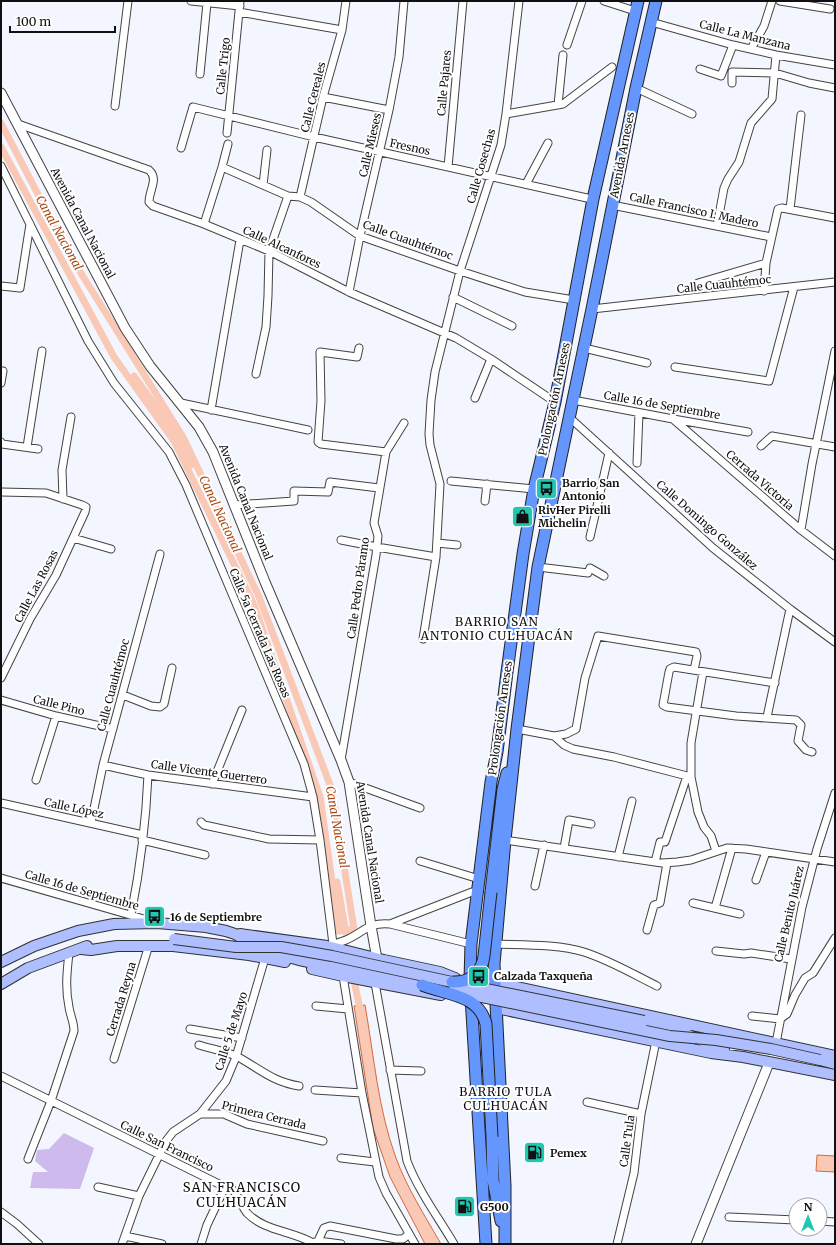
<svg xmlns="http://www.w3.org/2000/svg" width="836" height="1245" viewBox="0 0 836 1245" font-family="Merriweather,serif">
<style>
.green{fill:#cebaec}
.water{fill:#f9c9b5;stroke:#d46938}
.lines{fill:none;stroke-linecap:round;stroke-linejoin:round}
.canal{stroke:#f9c9b5;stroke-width:7}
.minor-casing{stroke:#434343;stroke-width:9}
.tertiary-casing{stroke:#434343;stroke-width:11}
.secondary-casing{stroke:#323232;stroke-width:12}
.primary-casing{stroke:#212121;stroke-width:13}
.minor{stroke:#fff;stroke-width:7}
.tertiary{stroke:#fff;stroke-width:9}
.secondary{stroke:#aebeff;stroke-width:10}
.primary{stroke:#6496fe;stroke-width:11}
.secondary-bridge-casing{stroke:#323232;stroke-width:12;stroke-linecap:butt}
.primary-bridge-casing{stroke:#212121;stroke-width:13;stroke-linecap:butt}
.secondary-bridge{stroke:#aebeff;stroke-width:10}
.primary-bridge{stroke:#6496fe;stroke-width:11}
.labels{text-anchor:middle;stroke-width:4;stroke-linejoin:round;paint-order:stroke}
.street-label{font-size:11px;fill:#101010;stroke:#fff}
.poi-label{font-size:11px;font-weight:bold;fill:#101010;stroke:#fff;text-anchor:start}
.water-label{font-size:12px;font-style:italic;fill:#aa4711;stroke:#fff}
.neighbourhood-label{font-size:12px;letter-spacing:1px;fill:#101010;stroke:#fff}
.quarter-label{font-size:13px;letter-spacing:1px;fill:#101010;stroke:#fff}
</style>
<rect width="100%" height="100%" fill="#f3f6ff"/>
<path class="green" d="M64,1133L94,1148L80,1189L30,1188L33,1172H48L35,1161L37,1150L49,1149Z"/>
<path class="water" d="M365,1005C374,1056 378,1109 396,1158C407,1188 425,1216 441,1244H425L390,1177L373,1128L354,1006Z
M817,1155L835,1156V1172L816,1171Z"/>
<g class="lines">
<path class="canal" d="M1,123L69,254L183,437L259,597L332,790L354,929L339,931L320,797L254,605L174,441L114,357L1,147
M134,376L176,434L191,465
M337,882L346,933
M355,985L361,1014"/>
<defs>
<path id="minor" d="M191,1L240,6
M604,1L635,11
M780,1L830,9
M239,12L342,30
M651,22L733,45L776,55L835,65
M567,45L582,1
M751,49L764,26L772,1
M700,69L721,76L733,45
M200,74L207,3
M732,83V72L775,73L809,83L835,88
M636,88L692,114
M323,97L389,110
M558,105L563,55
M115,106L128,1
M506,114L563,104L612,67
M18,124L149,170C159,179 149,190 149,202L153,206L204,224L269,251L349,292L456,338L491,359L555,402
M227,133L240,1
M181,148L193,107L314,137L587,198
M1,166L88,341L114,383L169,452L186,485L304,764L313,797L320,840L333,944
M222,167L288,196L300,197L311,202L360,236L460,271L525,292L574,300
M448,167L463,1
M526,184L548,143
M263,185L267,150
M300,197L323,97L342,30L346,1
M612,205L771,237
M790,209L801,115
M204,224L222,167L228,144
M717,226L724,188L728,179L739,162L751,123L772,99L776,55
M698,283L766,263
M1,286L20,288L30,224
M764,291L766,263L778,209L782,208L835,218
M349,292L360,236L389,110L399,57L404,1
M453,297L512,326
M592,309L835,282
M359,348L357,357L320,352L321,401L318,442L321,444L386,452
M584,348L647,363
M675,367L769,381L794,287
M256,374L266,327L268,296L269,251L288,196
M1,383L3,371
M475,398L491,359
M573,400L673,419L748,432
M181,403L308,430
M211,410L240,240
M569,417L713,548L790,609L835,642
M673,419L801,530L835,556
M1,442L2,444L38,449
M761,446L772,436L835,447
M27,447L42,351
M637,463L639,413
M451,481L534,489
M1,492L46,493L82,505L86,507L85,512L56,575L30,619L1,678
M63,499L62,470L71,417
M485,501L487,484
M234,505L294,501V491L328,492L330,482L379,488
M801,530L812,464L835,351
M590,537L609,453
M73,538L111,549
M341,540L377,547L436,557
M437,543L457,545
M538,567L588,573L590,568L604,576
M423,639L436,557L440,484L430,445L429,434L431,400L435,372L460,271L501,145L506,114L519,1
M703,672L691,743V777L698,812L704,827L711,836L716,851
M775,683L674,667L670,669L669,672L663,705L667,707L736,716L796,720L801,725L798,741L806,750L812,752
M123,695L151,706L160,707L164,704L172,668
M1,700L56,716L113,729
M767,717L790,609
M517,729L554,736L564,745L573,749L614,757L691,777
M554,736L566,734L576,729L585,678L598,636L696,652L697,656L694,670
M341,760L376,555L378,536L374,523L386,452L404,423
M103,765L148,775L313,797
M36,780L56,716
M349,782L420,808
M212,784L242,710
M1,803L143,835
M201,822L204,825L269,839L320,840
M91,823L103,765L160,554
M142,840L205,855
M505,840L662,863L677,862L691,860L727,848L746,849L835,862
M564,848L569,820L591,824
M618,857L632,801
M420,861L479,879
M655,862L660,842H665L687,776
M1,878L151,921
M756,880L766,852
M535,886L544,845
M693,903L740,914
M715,908L732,848
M131,915C140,869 146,822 148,775
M390,924L471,944
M647,930L654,905L660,903L667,863
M495,944C521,945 559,944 584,952C609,960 633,974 657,986
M331,945C336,943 341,942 346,940C364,932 368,922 390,924L472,892
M716,951L744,954L751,953L791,959
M343,976L362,1093L379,1177L386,1193L415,1244
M375,983L407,1161C418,1190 438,1217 454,1244
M316,1006L348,1009
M752,1016L780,1019L787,1014L795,995L805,978L813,973L835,938
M190,1029L242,1038
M776,1043L802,907L817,849L835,793
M199,1045C211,1049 226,1051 238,1057C260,1069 273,1082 299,1086
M114,1059L149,945
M390,1070L421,1071
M1,1076L225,1187L232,1189C239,1196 241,1206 247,1213C264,1231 293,1231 313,1243
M315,1090L362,1093
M587,1102L641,1114
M200,1114H224L247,1124L323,1141
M341,1158L375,1162
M28,1159L51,1101L74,1031C74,1022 70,1015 69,1007C65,988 67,971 69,953
M98,1187L139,1196
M1,1212L17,1224L39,1244
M729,1217L796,1220
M820,1221L835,1222
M125,1236L162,1244
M318,1241L324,1228L330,1226L396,1239H403L409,1234
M315,1242L318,1241L341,1244
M122,1244L139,1196L166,1141L173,1132L200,1114L226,1081L236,1057L265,958
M201,1244L207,1225L225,1187
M617,1244L634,1173L641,1114L656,1041"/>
<path id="tertiary" d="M1,93L125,328L150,366L199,427L213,452L265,582L341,760L349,782L371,926L377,959
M696,1244L769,1063"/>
<path id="secondary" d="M240,934L327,946L384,960L440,972L455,978L461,985
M81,949L91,950L117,946H173L249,955L285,962
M1,962L34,946L78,931L114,924L157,923L206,927L226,931L235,934L250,943L278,954L299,960L422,985
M312,969L343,976L441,995
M494,982L835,1056
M1,984L28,968L87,946
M496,1008L711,1053L743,1057L835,1075
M646,1021L672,1028L724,1050
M820,1060L835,1064"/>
<path id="primary" d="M491,892L503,789L507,773
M492,1137L493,1180L501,1221
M486,1244L470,980L471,944L479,879L491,782L497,752L507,672L523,554L534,489L555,402L593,199L638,1
M505,1244V1186L494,964L505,840L517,729L538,567L592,309L636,88L656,1"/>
</defs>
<use href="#minor" class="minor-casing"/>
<use href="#tertiary" class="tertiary-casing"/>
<use href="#secondary" class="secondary-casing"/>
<use href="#primary" class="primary-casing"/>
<use href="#minor" class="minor"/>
<use href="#tertiary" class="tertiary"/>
<use href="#secondary" class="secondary"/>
<use href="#primary" class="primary"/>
<defs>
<path id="secondary-bridge" d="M174,939L236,947H281L332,956L452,982L644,1021
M453,991L670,1036L716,1040L771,1049L820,1060"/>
<path id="primary-bridge" d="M452,982C469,983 482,973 484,956L491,892
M422,985C446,995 479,994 486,1024L492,1137"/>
</defs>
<use href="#secondary-bridge" class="secondary-bridge-casing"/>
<use href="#primary-bridge" class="primary-bridge-casing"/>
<use href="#secondary-bridge" class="secondary-bridge"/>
<use href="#primary-bridge" class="primary-bridge"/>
</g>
<defs>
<symbol id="bus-square" viewBox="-11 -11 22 22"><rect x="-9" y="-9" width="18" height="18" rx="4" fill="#20c8b2" stroke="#fff"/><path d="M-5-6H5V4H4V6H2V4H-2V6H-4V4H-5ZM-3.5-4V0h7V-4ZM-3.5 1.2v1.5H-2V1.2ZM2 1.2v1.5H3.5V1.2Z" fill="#111"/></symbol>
<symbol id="shop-square" viewBox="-11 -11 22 22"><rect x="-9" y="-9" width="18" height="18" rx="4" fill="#20c8b2" stroke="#fff"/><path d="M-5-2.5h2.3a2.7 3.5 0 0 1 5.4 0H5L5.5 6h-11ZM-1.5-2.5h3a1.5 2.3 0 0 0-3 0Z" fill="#111"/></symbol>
<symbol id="fuel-square" viewBox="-11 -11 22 22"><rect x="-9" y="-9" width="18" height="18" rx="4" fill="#20c8b2" stroke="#fff"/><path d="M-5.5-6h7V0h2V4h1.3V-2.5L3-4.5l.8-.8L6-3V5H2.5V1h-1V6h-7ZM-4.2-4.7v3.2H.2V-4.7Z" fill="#111"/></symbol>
</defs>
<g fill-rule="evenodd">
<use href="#bus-square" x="534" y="476" width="25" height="25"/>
<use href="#shop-square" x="510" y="504" width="25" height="25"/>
<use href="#bus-square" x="142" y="904" width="25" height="25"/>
<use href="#bus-square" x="466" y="964" width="25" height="25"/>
<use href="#fuel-square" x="522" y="1140" width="25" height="25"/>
<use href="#fuel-square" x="452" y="1194" width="25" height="25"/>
</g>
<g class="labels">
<g class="street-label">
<text transform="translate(745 35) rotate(14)" y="4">Calle La Manzana</text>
<text transform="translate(223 66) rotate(-84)" y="4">Calle Trigo</text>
<text transform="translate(444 83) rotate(-85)" y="4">Calle Pajares</text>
<text transform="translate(313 97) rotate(-76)" y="4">Calle Cereales</text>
<text transform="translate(370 145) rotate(-77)" y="4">Calle Mieses</text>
<text transform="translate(410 147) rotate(12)" y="4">Fresnos</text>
<text transform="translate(622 155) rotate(-79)" y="4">Avenida Arneses</text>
<text transform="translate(481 166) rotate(-74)" y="4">Calle Cosechas</text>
<text transform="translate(694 210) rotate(12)" y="4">Calle Francisco I. Madero</text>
<text transform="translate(83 223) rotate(62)" y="4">Avenida Canal Nacional</text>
<text transform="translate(408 240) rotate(20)" y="4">Calle Cuauhtémoc</text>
<text transform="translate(282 247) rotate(25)" y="4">Calle Alcanfores</text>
<text transform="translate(724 284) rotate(-6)" y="4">Calle Cuauhtémoc</text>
<text transform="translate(554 399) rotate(-78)" y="4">Prolongación Arneses</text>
<text transform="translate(662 405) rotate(10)" y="4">Calle 16 de Septiembre</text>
<text transform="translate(760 480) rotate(41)" y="4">Cerrada Victoria</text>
<text transform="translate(246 502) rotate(68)" y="4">Avenida Canal Nacional</text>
<text transform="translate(707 525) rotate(41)" y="4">Calle Domingo González</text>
<text transform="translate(36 586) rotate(-62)" y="4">Calle Las Rosas</text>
<text transform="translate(358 588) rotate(-82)" y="4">Calle Pedro Páramo</text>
<text transform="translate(260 633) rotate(67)" y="4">Calle 5a Cerrada Las Rosas</text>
<text transform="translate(113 685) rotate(-75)" y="4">Calle Cuauhtémoc</text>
<text transform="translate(59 705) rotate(14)" y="4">Calle Pino</text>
<text transform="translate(500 718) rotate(-82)" y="4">Prolongación Arneses</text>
<text transform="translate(209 772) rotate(8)" y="4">Calle Vicente Guerrero</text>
<text transform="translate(74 808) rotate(12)" y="4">Calle López</text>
<text transform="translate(370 842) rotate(81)" y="4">Avenida Canal Nacional</text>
<text transform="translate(82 890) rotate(16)" y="4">Calle 16 de Septiembre</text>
<text transform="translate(789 914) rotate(-77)" y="4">Calle Benito Juárez</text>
<text transform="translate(121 999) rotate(-73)" y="4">Cerrada Reyna</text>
<text transform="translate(231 1031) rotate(-72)" y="4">Calle 5 de Mayo</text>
<text transform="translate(264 1115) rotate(14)" y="4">Primera Cerrada</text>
<text transform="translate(627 1141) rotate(-82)" y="4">Calle Tula</text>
<text transform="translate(167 1146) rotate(26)" y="4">Calle San Francisco</text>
</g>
<g class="poi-label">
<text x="562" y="487">Barrio San<tspan x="562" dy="13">Antonio</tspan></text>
<text x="538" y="514">RivHer Pirelli<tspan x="538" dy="13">Michelin</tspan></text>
<text x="170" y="921">16 de Septiembre</text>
<text x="494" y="980">Calzada Taxqueña</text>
<text x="550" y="1157">Pemex</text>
<text x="480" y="1211">G500</text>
</g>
<g class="water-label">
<text transform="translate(59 233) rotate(61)" y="4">Canal Nacional</text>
<text transform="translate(220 514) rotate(65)" y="4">Canal Nacional</text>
<text transform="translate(337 827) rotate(80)" y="4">Canal Nacional</text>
</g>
<g class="neighbourhood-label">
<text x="497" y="626">BARRIO SAN<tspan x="497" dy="14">ANTONIO CULHUACÁN</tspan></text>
<text x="506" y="1096">BARRIO TULA<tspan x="506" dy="14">CULHUACÁN</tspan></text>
</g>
<g class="quarter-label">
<text x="242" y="1192">SAN FRANCISCO<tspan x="242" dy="15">CULHUACÁN</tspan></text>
</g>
</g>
<rect width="836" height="1245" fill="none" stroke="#101010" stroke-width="4"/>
<g transform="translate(808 1217)"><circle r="19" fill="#ffffff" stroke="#9f9f9f"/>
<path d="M0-3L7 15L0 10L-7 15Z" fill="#20c8b2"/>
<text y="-6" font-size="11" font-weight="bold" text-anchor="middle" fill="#101010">N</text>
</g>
<path d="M10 26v6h105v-6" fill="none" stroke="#101010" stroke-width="2"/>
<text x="16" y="26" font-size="12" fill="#101010" stroke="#ffffff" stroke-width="3" paint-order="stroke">100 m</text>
</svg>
